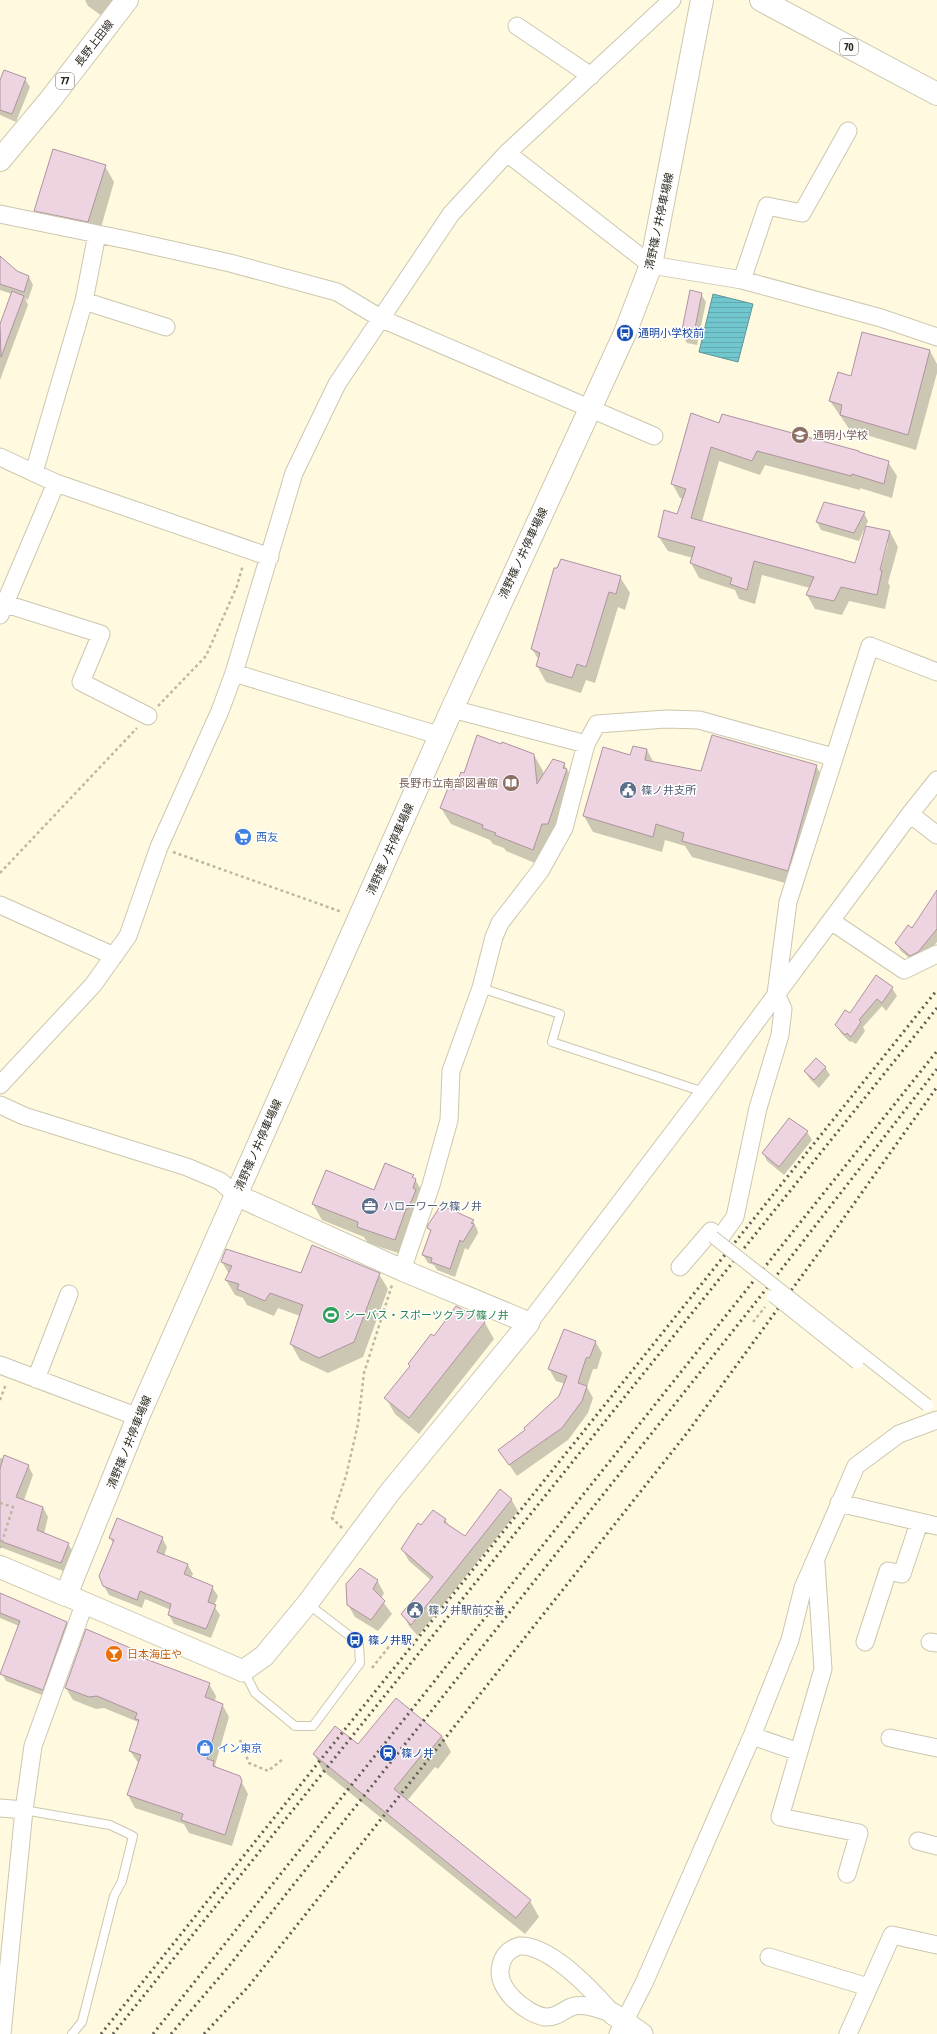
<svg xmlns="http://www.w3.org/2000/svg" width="937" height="2034" viewBox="0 0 937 2034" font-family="'Fira Sans Condensed','Noto Sans JP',sans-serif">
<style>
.water{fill:url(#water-rules);stroke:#5c9799}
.shadow{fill:#0003;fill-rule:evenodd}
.building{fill:#eed3e0;stroke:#ae94a1}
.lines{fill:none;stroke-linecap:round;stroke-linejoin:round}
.service-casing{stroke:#ccc7ae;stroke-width:10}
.minor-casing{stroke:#ccc7ae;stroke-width:19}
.tertiary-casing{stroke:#ccc7ae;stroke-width:23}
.secondary-casing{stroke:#ccc7ae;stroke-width:24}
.primary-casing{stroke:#ccc7ae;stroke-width:24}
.path{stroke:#bcb8a3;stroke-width:2.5;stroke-dasharray:3 3;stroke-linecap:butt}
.service{stroke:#fff;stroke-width:8}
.minor{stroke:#fff;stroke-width:17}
.tertiary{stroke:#fff;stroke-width:21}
.secondary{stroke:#fff;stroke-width:22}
.primary{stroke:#fff;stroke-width:22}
.rail{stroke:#605e50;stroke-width:3;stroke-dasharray:2 4;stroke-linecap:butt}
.pedestrian-bridge-casing{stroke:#ccc7ae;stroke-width:14;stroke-linecap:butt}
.pedestrian-bridge{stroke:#fff;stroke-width:12}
.labels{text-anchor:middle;stroke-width:3;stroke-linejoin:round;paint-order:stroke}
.shield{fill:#fff;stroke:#6a6862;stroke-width:1}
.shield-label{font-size:10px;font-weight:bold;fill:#2a281e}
.street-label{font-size:11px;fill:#2a281e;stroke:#fff}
.transit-label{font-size:11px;fill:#164399;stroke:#fff;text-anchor:start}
.education-label{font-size:11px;fill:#785e54;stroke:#fff;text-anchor:start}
.service-label{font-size:11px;fill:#4e5e75;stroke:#fff;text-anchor:start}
.shop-label{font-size:11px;fill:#366cbe;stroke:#fff;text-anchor:start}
.leisure-label{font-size:11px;fill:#27864d;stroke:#fff;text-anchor:start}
.food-label{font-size:11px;fill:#c56008;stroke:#fff;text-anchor:start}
</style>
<defs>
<pattern id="water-rules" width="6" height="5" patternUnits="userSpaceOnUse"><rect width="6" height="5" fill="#72c6ce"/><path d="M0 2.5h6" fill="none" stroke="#63aab0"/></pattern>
</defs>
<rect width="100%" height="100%" fill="#fef9df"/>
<path class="water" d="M713,294L753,304L738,362L699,352Z"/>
<path class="shadow" d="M85,0H119L105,18L88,6Z
M25,79L30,87L16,122L0,115V83Z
M105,166L114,182L98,238L45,227L35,211Z
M0,258L16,272L29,277L33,285L28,300L25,298L28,305L0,380V327L12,294L0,290Z
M701,294L706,302L697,345L687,343L682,335Z
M930,351L937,364V373L916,450L850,430L830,401L851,377Z
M719,424L860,454L888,462L897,476L892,498L860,488V490L765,465L760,475L719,461L702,522L855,564L867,527L890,532L898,547L888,583L890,586L885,609L849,601L842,615L815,609L807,595L810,588L762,575L755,604L739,599L735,590L699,578L691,563L693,558L668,551L659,537L678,515L683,499L680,498L672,483ZM886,543H888L879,575L877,574Z
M864,513L868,521L859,541L821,530L817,522Z
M620,577L630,593L625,610L618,607L595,683L586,680L581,693L546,682L537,666L539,660L532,649Z
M647,750L654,763L702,772L816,766L826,782L796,886L692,857L685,846L665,840L662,852L593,832L584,816L630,756Z
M534,755L543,771L544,776L564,764L573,780L542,866L506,851L504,848L493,844L490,840L451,824L441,808L455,792L464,774Z
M937,893V942L922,960L915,963L901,951L896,943L913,930Z
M892,988L897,996L886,1011L882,1006L863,1027L865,1031L856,1044L851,1041L850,1042L841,1033L836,1025Z
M825,1067L830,1075L819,1088L810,1079L805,1072Z
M789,1120L807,1132L812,1140L784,1175L767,1161L763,1153Z
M386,1164L413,1176L425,1196L404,1255L368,1243L364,1237L322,1220L313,1204L375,1191Z
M441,1206L473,1221L477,1229L478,1233L468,1250L465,1248L455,1277L437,1270L434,1265L428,1263L423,1255L431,1233L428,1227Z
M222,1262L302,1275L379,1274L388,1289L363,1357L328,1373L300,1360L291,1344L300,1316L278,1308L274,1316L247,1305L243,1298L235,1295L226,1280L229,1274Z
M470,1314L477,1315L485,1323L494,1339L419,1434L395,1414L386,1398L435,1337Z
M595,1341L602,1353L597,1369H593L587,1387L593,1398L588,1413L568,1440L517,1476L499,1450L526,1431L559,1396L565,1384L556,1381L549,1369Z
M0,1458L28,1465L33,1475L24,1500L43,1507L48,1517L44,1534L68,1544L74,1553L66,1572L0,1547Z
M511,1499L518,1511L418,1636L409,1626L403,1614L432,1581L409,1561L402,1549L421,1526L445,1519L449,1526L465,1537Z
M110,1538H162L167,1547L164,1556L188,1565L193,1574L191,1578L212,1587L218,1596L214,1606L220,1615L211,1638L174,1624L169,1615L171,1610L145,1599L142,1608L109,1595L104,1586L113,1543Z
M377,1580L384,1593L381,1599L392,1614L378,1631L355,1617L348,1605Z
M0,1594L66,1623L71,1630L47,1697L6,1681L2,1674L19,1626L0,1618Z
M142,1654L145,1660L209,1684L216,1696L215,1701L222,1704L229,1717L215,1765L218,1769L239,1777L248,1794L232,1846L189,1833L184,1824L135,1808L128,1795L139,1764L130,1751L138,1722L104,1708L96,1709L73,1700L66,1688Z
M442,1736L451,1752L438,1769L435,1767L407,1801L530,1901L539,1917L525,1934L323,1771L314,1754L358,1746Z"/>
<path class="building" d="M4,70L26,78L12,114L0,110V80Z
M53,149L106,165L88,222L34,211Z
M0,256L17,271L29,276L24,292L0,284Z
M690,290L702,293L693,338L681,335Z
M12,291L24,296L1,357L0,324Z
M862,332L930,350L908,435L840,415L842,405L829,401L838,372L851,376Z
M691,413L719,423L722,414L859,451V452L889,461L884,484L852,474L851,476L757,451L752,461L711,447L691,518L855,563L866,526L890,531L880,570L882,571L877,595L841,587L834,601L806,595L814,577L754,561L747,590L730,584L732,578L690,563L695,547L658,537L664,510L677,514L686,489L671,484Z
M824,502L865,512L854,533L816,522Z
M561,559L621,576L616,594L609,592L586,667L577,664L572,678L536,666L540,653L531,649L554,568H557Z
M477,735L501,744L502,742L534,754L537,784L553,759L565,763L563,768L567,769L548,824H542L533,850L495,835L496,833L482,828L483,825L440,808L448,788L454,790L461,772L464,773Z
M712,735L817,765L788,871L682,841L684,833L656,824L653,837L583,816L603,747L630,755L633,746L647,749L645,760L701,771Z
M937,890V929L918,952L910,956L895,943L908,925L912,928Z
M876,975L893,987L882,1003L877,999L859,1020L861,1022L851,1037L847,1033L845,1035L835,1025L845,1010L850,1013Z
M816,1058L826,1067L814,1080L804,1071Z
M789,1118L808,1131L779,1167L762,1153Z
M385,1163L414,1175L412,1177L416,1179L413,1188L416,1190L408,1209H406L395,1240L357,1227L358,1222L312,1204L326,1170L374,1190Z
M441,1205L474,1220L471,1223L474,1224L463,1242L460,1240L450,1269L431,1262L432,1258L422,1255L431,1230L427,1228L428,1225Z
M312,1245L380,1273L354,1342L319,1358L290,1344L303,1305L270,1293L265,1301L237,1289L239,1284L225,1280L232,1266L221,1262L226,1249L301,1273Z
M456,1306L469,1313L470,1311L478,1315L485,1322L409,1418L384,1398L410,1366L408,1364L431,1334L434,1336Z
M564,1329L596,1341L590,1357L586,1358L578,1383L587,1386L582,1401L562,1428L509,1465L498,1450L525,1430L524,1428L559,1396L567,1376L548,1369Z
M4,1455L29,1465L16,1497L43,1507L37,1530L69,1543L61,1563L0,1541V1469Z
M500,1489L512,1499L411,1625L401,1614L433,1577L401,1549L418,1523L421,1525L433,1510L446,1519L444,1522L465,1536Z
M117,1518L163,1537L157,1552L188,1564L184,1574L213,1586L208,1602L216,1605L206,1629L168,1615L171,1604L140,1591L137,1600L103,1586L99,1576L114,1540L109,1538Z
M360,1568L378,1580L373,1589L385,1601L371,1620L347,1605L346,1584Z
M0,1593L67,1622L43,1690L0,1674L20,1621L0,1613Z
M86,1629L142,1653L141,1657L151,1661L210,1683L205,1697L223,1704L207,1759L214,1761L213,1766L240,1776L242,1781L225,1835L181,1820L183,1814L127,1795L141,1755L129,1751L139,1720L135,1719L137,1713L97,1696L89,1697L65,1688Z
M396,1698L442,1736L428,1753L425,1751L394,1789L531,1900L516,1918L313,1754L335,1726L358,1744Z"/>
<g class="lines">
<defs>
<path id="service" d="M481,988L560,1014L552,1042L704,1092
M244,1671L255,1693L295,1726H313L360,1663L359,1645L355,1640L308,1604
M24,1810L110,1825L133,1836L122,1881L114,1896L82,2022L72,2034"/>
<path id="minor" d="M517,26L591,76
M507,153L651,265L742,280L881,318L937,337
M0,214L132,241L230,263L337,292L382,319L654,436
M742,280L767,206L802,213L848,131
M84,301L166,327
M0,457L56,483L270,557
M34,472L84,301L97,234
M0,602L101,634L81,682L148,716
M0,615L56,483
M234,673L441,736
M452,709L586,744
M910,814L937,835
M0,905L114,956
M831,921L904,970L937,954
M0,1085L93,985L128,936L159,847L220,711L234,673L294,473L337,384L451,214L507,153L672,0
M0,1105L24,1116L187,1167L220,1181L236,1195
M680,1267L711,1231L720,1238L735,1217L758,1108L780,1035L783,1009L776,994L788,902L870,646L937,672
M402,1270L431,1185L449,1120L451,1071L481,988L494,937L500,923L540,871L564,828L586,744L597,724L666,719L699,720L833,757
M529,1323L704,1092L910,814L937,780
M0,1365L138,1417
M36,1379L69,1294
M839,1503L937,1526
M816,1563L823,1669L780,1817L859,1833L847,1874
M865,1642L888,1571L902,1574L919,1523
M930,1642L937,1643
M752,1736L799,1752
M890,1738L937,1748
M0,1808L24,1810
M918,1841L937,1846
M519,1946C550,1944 594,1992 613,2014C601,2010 584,2002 571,2007C562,2011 556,2018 545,2017C526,2014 494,1988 501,1965C503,1955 510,1949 519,1946Z
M769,1957L868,1987
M2,2034L24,1810L33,1746L85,1602
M618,2034L644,1983L752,1736L790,1640L803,1588L856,1466L899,1434L937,1420
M848,2034L892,1935L937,1945"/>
<path id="tertiary" d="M66,1595L243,1671L264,1656L307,1604L390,1492L529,1323L402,1270L236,1195
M613,2014L642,2034"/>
<path id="secondary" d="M0,1567L66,1595L138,1417L236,1195L452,709L625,333L651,265L702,0"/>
<path id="primary" d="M761,0L937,94
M0,160L50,100L127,0"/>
</defs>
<use href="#service" class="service-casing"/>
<use href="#minor" class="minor-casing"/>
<use href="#tertiary" class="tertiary-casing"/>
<use href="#secondary" class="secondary-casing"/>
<use href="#primary" class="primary-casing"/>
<path class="path" d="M158,706L206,656L237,586L243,565
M173,852L342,912
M0,873L137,728
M753,1322L765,1307
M0,1400L6,1384
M0,1503L13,1507L0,1548
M342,1528L332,1518L346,1476L358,1424L364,1373L392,1285
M372,1668L395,1639
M240,1740L249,1763L268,1771L283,1759"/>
<use href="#service" class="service"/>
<use href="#minor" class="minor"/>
<use href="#tertiary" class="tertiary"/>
<use href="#secondary" class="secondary"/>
<use href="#primary" class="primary"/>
<path class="rail" d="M101,2034L937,990
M113,2034L937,1008
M153,2034L937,1051
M171,2034L229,1966L763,1293L937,1069
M204,2034L248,1987L687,1433L831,1236L937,1087"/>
<defs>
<path id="pedestrian-bridge" d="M713,1237L927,1405
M773,1296L857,1363"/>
</defs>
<use href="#pedestrian-bridge" class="pedestrian-bridge-casing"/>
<use href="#pedestrian-bridge" class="pedestrian-bridge"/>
</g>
<defs>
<symbol id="bus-disc" viewBox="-11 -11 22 22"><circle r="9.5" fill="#1a4fb4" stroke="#fff"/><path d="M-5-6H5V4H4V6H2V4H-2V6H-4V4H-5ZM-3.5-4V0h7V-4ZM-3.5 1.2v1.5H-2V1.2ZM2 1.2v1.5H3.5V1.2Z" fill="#fff"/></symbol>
<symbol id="school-disc" viewBox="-11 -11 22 22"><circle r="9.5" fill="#8d6e63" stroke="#fff"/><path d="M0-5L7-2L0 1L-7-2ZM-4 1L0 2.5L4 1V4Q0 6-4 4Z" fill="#fff"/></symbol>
<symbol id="library-disc" viewBox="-11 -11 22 22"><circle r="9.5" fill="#8d6e63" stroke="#fff"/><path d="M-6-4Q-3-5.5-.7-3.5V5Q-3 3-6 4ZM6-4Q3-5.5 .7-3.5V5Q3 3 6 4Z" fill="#fff"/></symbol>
<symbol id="civic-disc" viewBox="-11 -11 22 22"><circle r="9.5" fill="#5c6f8a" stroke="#fff"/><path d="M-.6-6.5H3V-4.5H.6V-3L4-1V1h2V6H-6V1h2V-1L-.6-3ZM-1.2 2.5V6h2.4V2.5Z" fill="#fff"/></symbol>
<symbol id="supermarket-disc" viewBox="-11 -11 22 22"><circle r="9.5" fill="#3f7fe0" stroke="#fff"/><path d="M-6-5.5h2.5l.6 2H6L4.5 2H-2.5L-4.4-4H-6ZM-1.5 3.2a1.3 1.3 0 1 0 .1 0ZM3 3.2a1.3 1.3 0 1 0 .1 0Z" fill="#fff"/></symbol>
<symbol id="office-disc" viewBox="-11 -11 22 22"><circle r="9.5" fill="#5c6f8a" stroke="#fff"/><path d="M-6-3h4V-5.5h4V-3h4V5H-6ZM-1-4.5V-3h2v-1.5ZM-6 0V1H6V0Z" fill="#fff"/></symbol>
<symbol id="stadium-disc" viewBox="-11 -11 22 22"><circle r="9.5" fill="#2e9e5b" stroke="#fff"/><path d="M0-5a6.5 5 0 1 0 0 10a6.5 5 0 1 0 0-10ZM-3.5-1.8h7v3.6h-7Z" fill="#fff"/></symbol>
<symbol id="bar-disc" viewBox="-11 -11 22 22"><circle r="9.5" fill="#e8710a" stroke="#fff"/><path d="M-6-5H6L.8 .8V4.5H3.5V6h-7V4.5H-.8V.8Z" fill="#fff"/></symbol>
<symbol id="shop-disc" viewBox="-11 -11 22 22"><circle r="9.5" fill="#3f7fe0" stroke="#fff"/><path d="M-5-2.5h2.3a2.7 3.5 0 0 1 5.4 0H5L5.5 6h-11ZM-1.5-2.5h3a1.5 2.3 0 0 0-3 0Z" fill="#fff"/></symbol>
<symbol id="station-disc" viewBox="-11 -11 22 22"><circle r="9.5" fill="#1a4fb4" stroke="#fff"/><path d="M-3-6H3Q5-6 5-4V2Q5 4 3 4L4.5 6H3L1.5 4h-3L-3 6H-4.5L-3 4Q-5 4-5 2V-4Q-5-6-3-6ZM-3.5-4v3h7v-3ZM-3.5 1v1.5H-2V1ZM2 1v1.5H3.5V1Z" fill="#fff"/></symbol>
</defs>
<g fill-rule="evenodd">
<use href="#bus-disc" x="615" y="323" width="20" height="20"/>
<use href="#school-disc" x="790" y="425" width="20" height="20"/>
<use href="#library-disc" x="501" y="773" width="20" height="20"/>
<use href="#civic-disc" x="618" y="780" width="20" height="20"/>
<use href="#supermarket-disc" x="233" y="827" width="20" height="20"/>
<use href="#office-disc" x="360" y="1196" width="20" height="20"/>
<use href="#stadium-disc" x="321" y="1305" width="20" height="20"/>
<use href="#civic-disc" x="405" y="1600" width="20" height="20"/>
<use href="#bus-disc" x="345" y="1630" width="20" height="20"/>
<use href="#bar-disc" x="104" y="1644" width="20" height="20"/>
<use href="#shop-disc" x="195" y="1738" width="20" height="20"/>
<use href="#station-disc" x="378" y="1743" width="20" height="20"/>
</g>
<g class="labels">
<g class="shield">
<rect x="840" y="39" width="18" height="16" rx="3"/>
<rect x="56" y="73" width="18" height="16" rx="3"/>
</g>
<g class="shield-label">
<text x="849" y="51">70</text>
<text x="65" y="85">77</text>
</g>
<g class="street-label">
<text transform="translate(94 43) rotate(-52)" y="4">長野上田線</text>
<text transform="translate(659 221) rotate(-78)" y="4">清野篠ノ井停車場線</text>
<text transform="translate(523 553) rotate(-65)" y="4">清野篠ノ井停車場線</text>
<text transform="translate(390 849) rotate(-66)" y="4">清野篠ノ井停車場線</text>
<text transform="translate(258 1145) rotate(-66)" y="4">清野篠ノ井停車場線</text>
<text transform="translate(129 1442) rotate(-68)" y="4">清野篠ノ井停車場線</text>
</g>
<g class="transit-label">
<text x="638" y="337">通明小学校前</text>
<text x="368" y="1644">篠ノ井駅</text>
<text x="401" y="1757">篠ノ井</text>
</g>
<g class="education-label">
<text x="813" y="439">通明小学校</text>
<text x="498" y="787" text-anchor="end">長野市立南部図書館</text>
</g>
<g class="service-label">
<text x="641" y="794">篠ノ井支所</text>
<text x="383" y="1210">ハローワーク篠ノ井</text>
<text x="428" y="1614">篠ノ井駅前交番</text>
</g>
<g class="shop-label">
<text x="256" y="841">西友</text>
<text x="218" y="1752">イン東京</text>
</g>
<g class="leisure-label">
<text x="344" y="1319">シーバス・スポーツクラブ篠ノ井</text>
</g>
<g class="food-label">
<text x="127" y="1658">日本海庄や</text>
</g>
</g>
</svg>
